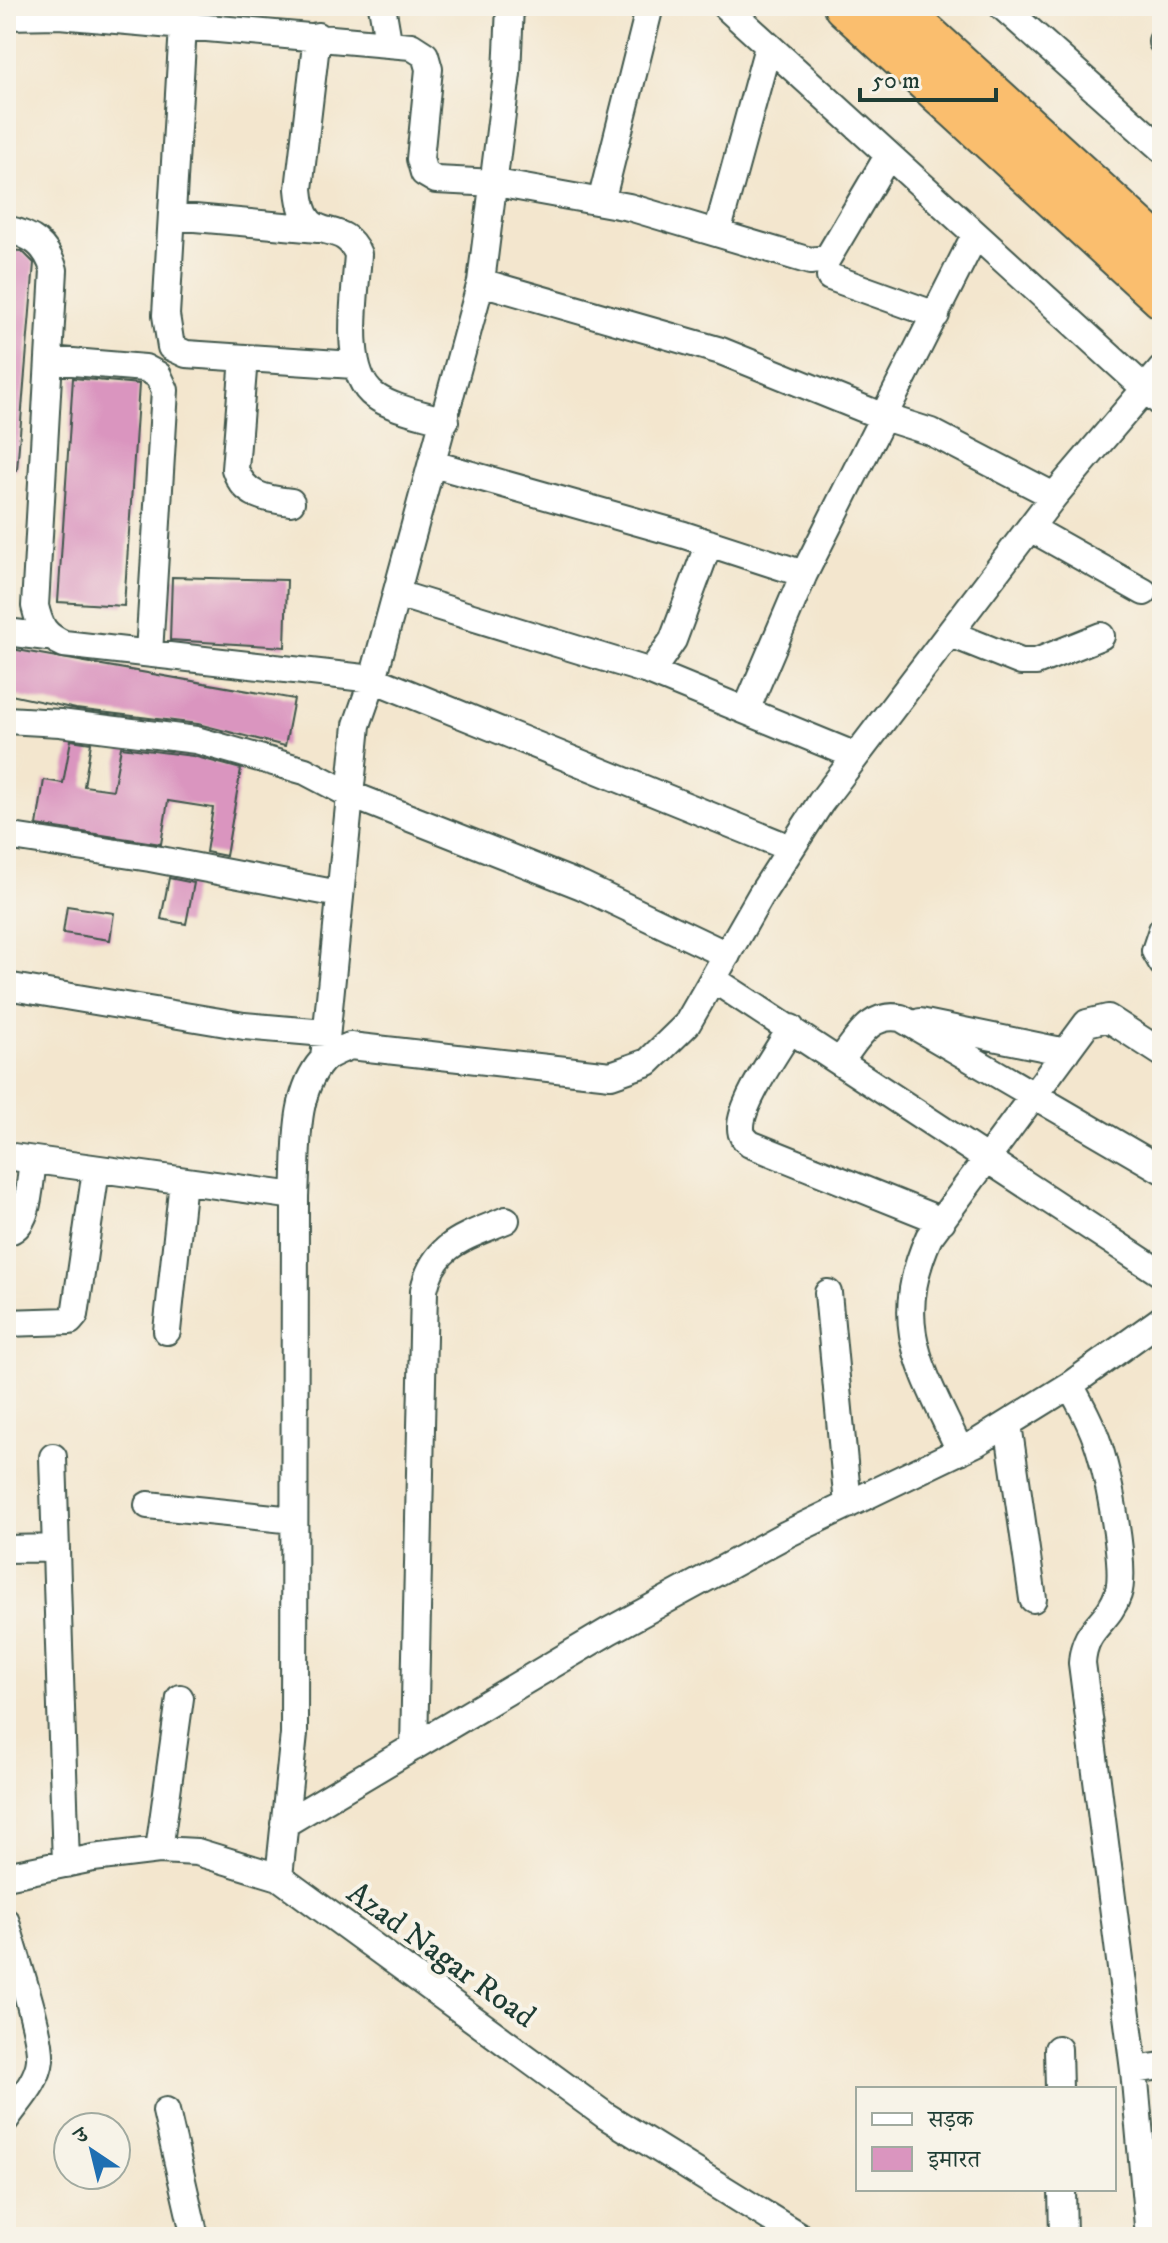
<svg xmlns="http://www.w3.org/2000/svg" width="1168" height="2243" viewBox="0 0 1168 2243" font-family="'IM FELL DW Pica','Noto Serif Devanagari',serif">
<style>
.building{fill:#da95bf}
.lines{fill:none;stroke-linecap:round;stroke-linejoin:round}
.minor-casing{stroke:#3f564b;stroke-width:30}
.highway-casing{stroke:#3f564b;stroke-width:44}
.minor{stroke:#fff;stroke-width:26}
.highway{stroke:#fabe6e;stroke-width:40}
.labels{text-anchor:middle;stroke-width:8;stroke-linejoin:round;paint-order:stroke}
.street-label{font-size:32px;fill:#1f3d34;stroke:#f7f3e8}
</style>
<rect width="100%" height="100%" fill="#f7f3e8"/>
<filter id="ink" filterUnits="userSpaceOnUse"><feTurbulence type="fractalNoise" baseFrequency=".0125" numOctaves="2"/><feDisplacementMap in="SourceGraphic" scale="16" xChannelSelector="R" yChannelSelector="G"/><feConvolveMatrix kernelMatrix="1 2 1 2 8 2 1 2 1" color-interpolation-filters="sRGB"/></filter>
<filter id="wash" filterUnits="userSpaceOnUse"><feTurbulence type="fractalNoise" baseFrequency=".006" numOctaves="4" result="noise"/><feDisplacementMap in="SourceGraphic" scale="32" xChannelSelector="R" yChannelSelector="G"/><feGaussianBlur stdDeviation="1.8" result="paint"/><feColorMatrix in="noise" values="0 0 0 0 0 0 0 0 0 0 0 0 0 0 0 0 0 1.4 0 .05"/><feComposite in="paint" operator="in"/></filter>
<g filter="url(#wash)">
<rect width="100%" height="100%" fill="#f3e6ce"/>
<g id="blocks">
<path class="building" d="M6,250L22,251L34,263L17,470L6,469Z
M73,378L139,384L124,606L58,602Z
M172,577L287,580L285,647L170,640Z
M6,648L294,699L285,746L198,724L76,709L6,694Z
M71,740L91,743L84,786L113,790L121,747L193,756L241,769L226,856L206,852L213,808L168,801L161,844L37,825L44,780L63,783Z
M169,878L194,883L186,924L161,919Z
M67,906L114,913L110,940L63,933Z"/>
</g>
</g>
<g filter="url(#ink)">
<use href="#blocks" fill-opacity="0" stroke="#3f564b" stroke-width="2"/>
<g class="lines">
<defs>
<path id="minor" d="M382,6L388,41
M725,6L1162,404
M1002,6L1162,149
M6,16L59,15L411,46L425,55L429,69L420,159L424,173L436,180L496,183L629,207L810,261L827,259L888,156
M183,26L166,315L171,347L186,354L354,365
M317,36L299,189C304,251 341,214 358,254C356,292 341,372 375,396C393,409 423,414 445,421
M1162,41V42
M601,202L650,6
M172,216L318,229
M6,229C32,235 46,244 54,270L35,606C40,627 44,635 64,644L373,679L790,848
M717,233L768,47
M830,277L936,315
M481,282L721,351L884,417L931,432L1054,496
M244,358L235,469C244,496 266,499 291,502
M49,360L145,368L158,375L165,390L149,653
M433,464L684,535L804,574
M1030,528L1144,592
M397,594L651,672L856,756
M6,632L47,637
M951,634L1021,662H1036L1101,636
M651,672L673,640L709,543
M747,708L804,574L975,235
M6,720L60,723L196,740L305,771L349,794L582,886L727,955
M6,836L150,858L339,894
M1162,930L1155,951L1162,963
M713,979L1162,1274
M6,986L244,1026L325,1033
M920,1022L1066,1052
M791,1028C778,1051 740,1103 741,1128C741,1136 745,1139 750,1144L942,1221
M324,1059L357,725L373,679L481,282L507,74L510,6
M841,1060C858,1038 870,1012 901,1018L1162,1170
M6,1156L295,1196
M6,1232C31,1227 29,1182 33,1161
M828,1293L848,1505
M6,1323L70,1321L75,1315L96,1170
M167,1331L183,1181
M1070,1385C1081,1405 1092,1425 1099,1447C1108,1476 1127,1568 1118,1594C1108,1624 1084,1626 1082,1663L1134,2070L1149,2237
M1008,1424L1033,1599
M960,1451C923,1370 889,1326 929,1237L1087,1023L1108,1018L1162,1053
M53,1457L66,1864
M148,1505L294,1520
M6,1549L56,1548
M414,1747L424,1290C434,1243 466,1237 506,1220
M284,1824L609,1631L787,1534L978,1442L1070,1385L1162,1319
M159,1850L180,1698
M6,1876L93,1858L159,1850L197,1852L279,1877L606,2116L801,2237
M279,1877L294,1734L295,1196C298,1153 292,1095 322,1061C328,1054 341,1050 350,1046L611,1075L648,1062L687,1024L761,895L821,802L1054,496L1162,369
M6,1922C14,1953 42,2033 40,2060C38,2082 18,2101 6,2119
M1058,2049L1059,2089
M1134,2070L1162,2066
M166,2111L195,2237
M1062,2189L1063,2237"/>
<path id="highway" d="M844,6L1162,298
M896,6L1162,249"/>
</defs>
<use href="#minor" class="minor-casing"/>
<use href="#highway" class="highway-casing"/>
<use href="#minor" class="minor"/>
<use href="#highway" class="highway"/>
</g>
</g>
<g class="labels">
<g class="street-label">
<text transform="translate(442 1954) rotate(36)" y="11">Azad Nagar Road</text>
</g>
</g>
<rect width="1168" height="2243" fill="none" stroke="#f7f3e8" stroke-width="32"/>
<rect x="856" y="2087" width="260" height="104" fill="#f7f3e8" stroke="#a1aaa0" stroke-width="2"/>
<rect x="872" y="2113" width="40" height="12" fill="#ffffff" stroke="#a1aaa0" stroke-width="2"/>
<text x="928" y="2127" font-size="24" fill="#1f3d34">सड़क</text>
<rect x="872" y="2147" width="40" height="24" fill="#da95bf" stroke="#a1aaa0" stroke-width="2"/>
<text x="928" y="2167" font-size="24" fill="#1f3d34">इमारत</text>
<g transform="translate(92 2151) rotate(325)"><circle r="38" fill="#f7f3e8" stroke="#a1aaa0" stroke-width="2"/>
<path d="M0-6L14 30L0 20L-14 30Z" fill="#1f6fb2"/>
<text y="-12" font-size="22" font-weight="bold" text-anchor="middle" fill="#1f3d34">उ</text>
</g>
<path d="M860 88v12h136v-12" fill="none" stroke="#1f3d34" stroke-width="4"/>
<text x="872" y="88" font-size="24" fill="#1f3d34" stroke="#f7f3e8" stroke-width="6" paint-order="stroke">50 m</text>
</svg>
